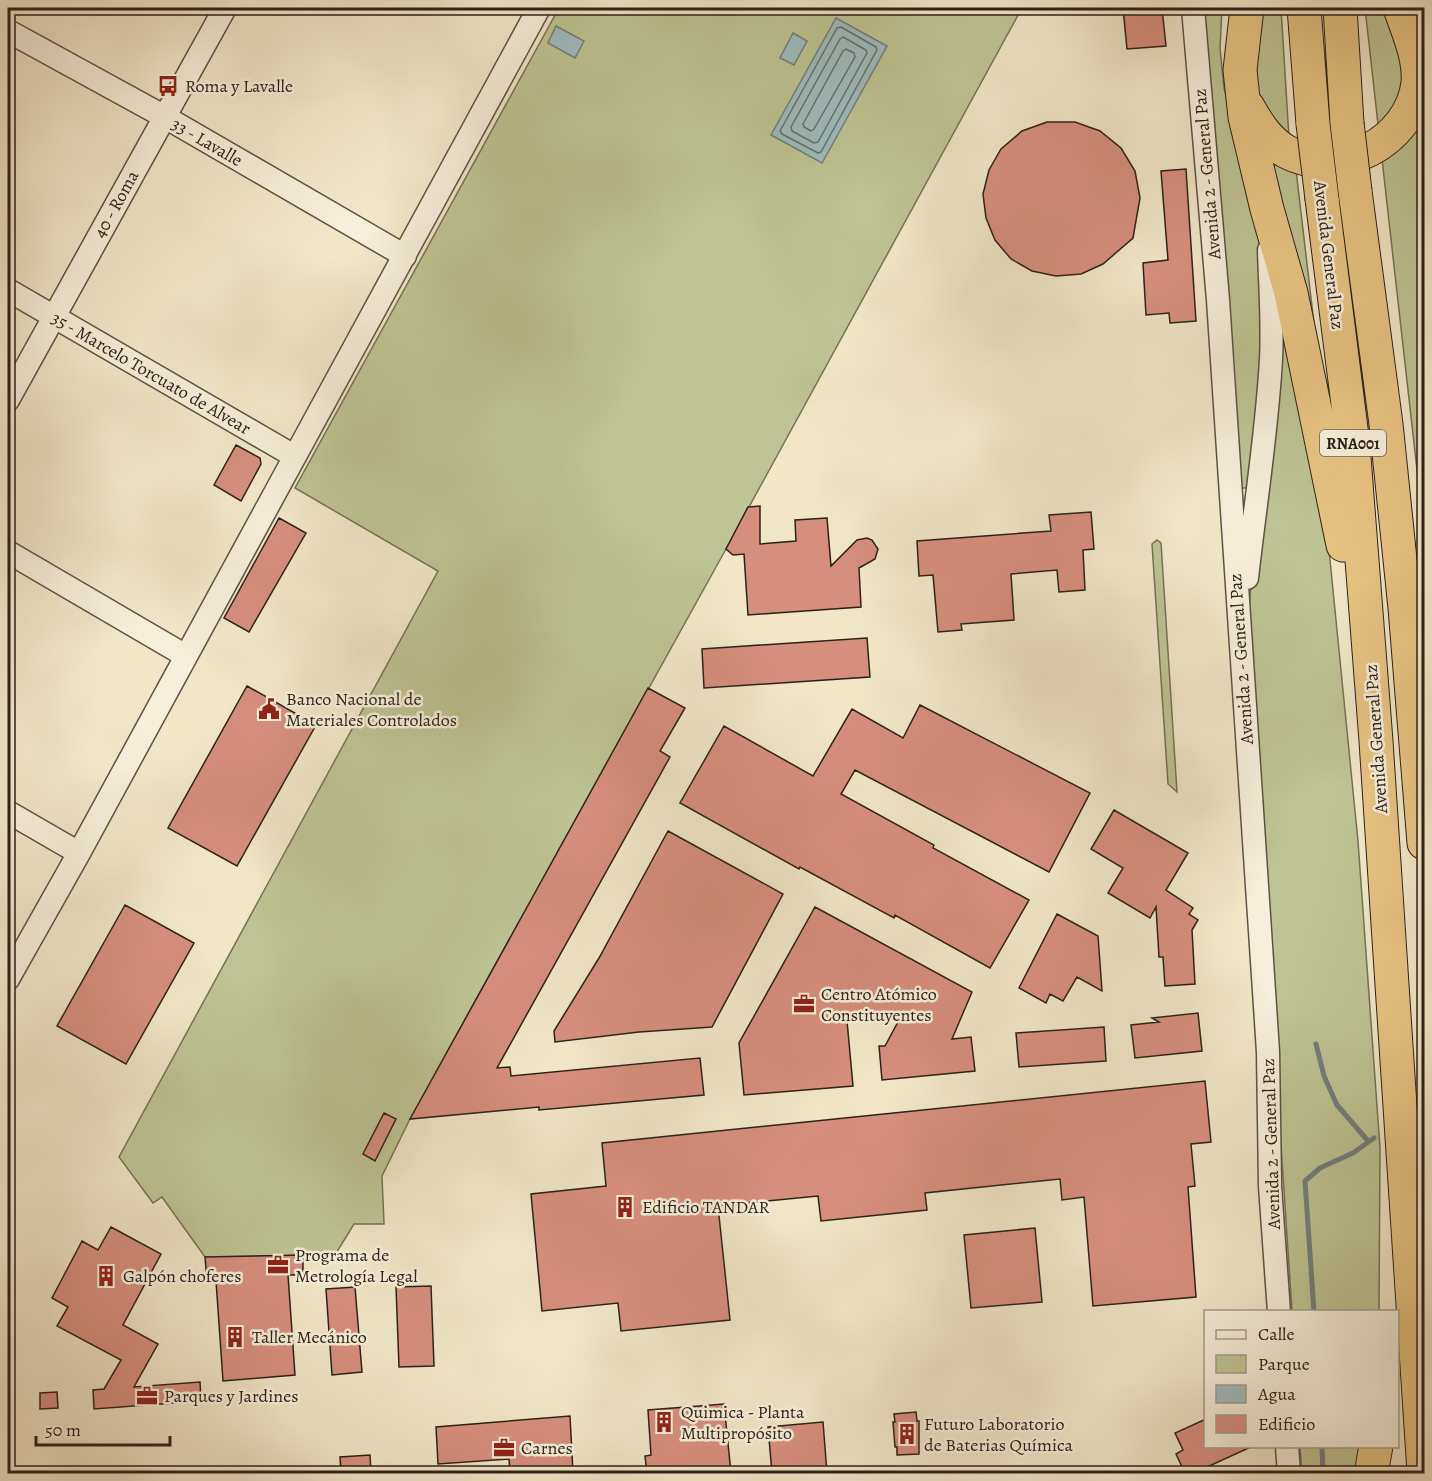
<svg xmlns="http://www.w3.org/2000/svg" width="1432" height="1481" viewBox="0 0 1432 1481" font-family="Alegreya,serif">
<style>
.green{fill:#bec493;stroke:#757256;stroke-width:1.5}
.water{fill:#9fbdc0;stroke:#717f7e;stroke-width:1.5}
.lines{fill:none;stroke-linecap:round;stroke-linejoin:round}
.shore{stroke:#666f6d;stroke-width:1.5}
.stream{stroke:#717f7e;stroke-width:5}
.building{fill:#d78f7d;stroke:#2c211a;stroke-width:1.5}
.minor-casing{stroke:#5d5245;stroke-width:25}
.highway-casing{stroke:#2c211a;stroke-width:35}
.minor{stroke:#f6efdb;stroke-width:22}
.highway{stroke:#e8c484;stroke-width:33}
.highway-bridge-casing{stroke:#2c211a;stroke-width:35;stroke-linecap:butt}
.highway-bridge{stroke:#e8c484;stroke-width:33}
.labels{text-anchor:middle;stroke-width:5;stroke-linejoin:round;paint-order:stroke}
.shield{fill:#f6efdb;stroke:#695f54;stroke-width:1.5}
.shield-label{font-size:16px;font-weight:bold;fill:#2c211a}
.poi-label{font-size:18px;fill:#2c211a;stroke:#f6efdb;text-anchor:start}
.street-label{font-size:18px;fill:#2c211a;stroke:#f6efdb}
</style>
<rect width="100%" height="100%" fill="#f1e7c7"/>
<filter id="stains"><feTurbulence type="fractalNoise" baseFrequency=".00333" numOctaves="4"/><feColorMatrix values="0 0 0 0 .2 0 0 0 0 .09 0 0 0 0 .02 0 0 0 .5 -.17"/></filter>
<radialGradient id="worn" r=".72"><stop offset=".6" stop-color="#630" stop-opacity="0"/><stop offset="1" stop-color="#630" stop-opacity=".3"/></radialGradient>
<path class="green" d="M559,8H1022L726,549L410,1119L382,1176L384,1224H354L335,1255L205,1257L162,1197L153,1203L119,1157L438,571L295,488Z
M1203,8H1222L1220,48L1224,88L1261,235L1263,287L1258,411L1250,488H1240Z
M1258,8H1281L1289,138L1264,116L1250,66Z
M1365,8H1390L1407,86L1379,133Z
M1424,99V532L1382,159Z
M1270,153L1296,170L1321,383Z
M1286,313L1326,520L1358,841L1380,1148L1379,1311H1292L1247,635L1251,585Z
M1157,540L1161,543L1177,792L1168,784L1152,544Z
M1300,1447H1359L1355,1473H1302Z"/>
<path class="water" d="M836,18L887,46L822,163L771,135Z
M556,26L584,41L575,58L548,43Z
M793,33L807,41L794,65L780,58Z"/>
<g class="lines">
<path class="shore" d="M841,27L876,47L877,50L821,152L818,153L782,134L780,131L837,28Z
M843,37L866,50L867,53L818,142L814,143L792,131L791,127L840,39Z
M846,49L854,53L855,57L814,129L811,131L804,127L803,124L843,51Z"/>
<path class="stream" d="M1316,1044L1324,1076L1337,1105L1368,1141
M1314,1312L1305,1181L1320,1168L1353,1153L1374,1138
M1322,1446L1323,1474"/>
</g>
<path class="building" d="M1123,8H1162L1166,46L1127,49Z
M1047,122H1075L1100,131L1121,148L1135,171L1140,198L1133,238L1103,264L1081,274L1056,276L1032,271L1011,259L995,240L986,218L983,194L989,170L1001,149L1022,131Z
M1186,169L1196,321L1170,323L1169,313L1146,315L1143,263L1168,260L1161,171Z
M236,445L260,458L261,464L241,501L214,485Z
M760,506V544L796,541L795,520L827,518L831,566L857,540L867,538L872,540L878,549L875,559L859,568L861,607L748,615L744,554L733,555L726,549L748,507Z
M1091,512L1094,549L1083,550L1085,590L1059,592L1057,570L1011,574L1014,620L961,624L962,630L938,632L933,575L919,576L917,541L1051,531L1049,515Z
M279,518L306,533L249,632L224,618Z
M867,638L870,677L704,688L702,649Z
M247,686L316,725L237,866L168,828Z
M648,688L685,708L660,751L670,757L497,1068L510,1067L511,1076L700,1058L704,1095L539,1110V1107L410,1119Z
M920,705L1090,793L1049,872L855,770L841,794L934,845L933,848L1029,900L990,968L895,915L894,918L800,867L799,869L680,803L724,726L813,776L852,709L903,738Z
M1114,810L1188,853L1166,890L1193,908L1189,914L1198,920L1192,930L1195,984L1165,986L1163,957H1159L1156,907L1150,918L1108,893L1123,868L1091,849Z
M668,831L783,894L712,1027L639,1032L555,1042L554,1031L599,958Z
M125,905L194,943L126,1064L57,1026Z
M815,907L972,992L952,1039L971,1037L975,1071L882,1080L879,1046H885L900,1018L847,1021L853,1086L744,1095L739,1043Z
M1057,914L1098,936L1102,991L1077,977L1063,1001L1050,994L1046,1003L1019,988Z
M1198,1013L1202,1051L1135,1058L1131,1025L1159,1022L1152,1018Z
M1104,1027L1106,1061L1019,1067L1016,1033Z
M1205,1081L1211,1142L1191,1144L1195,1186L1188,1187L1196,1297L1093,1306L1084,1197L1062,1200L1060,1179L925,1193L927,1210L821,1221L818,1196L718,1206L730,1320L621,1331L618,1303L542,1311L531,1194L606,1186L602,1143Z
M384,1113L396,1119L375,1161L363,1154Z
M111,1227L161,1254L123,1325L158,1344L134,1387L200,1382L201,1401L94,1409L93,1390L104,1389L121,1360L57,1326L68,1307L52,1298L82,1241L98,1250Z
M1035,1228L1042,1302L971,1308L964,1235Z
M303,1255V1275H288L295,1375L223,1381L216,1281H207L205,1257Z
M431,1286L434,1366L399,1367L396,1287Z
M355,1287L362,1372L332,1375L326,1289Z
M57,1392L58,1408L40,1409V1393Z
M724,1404L731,1473H647L645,1456L651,1455L648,1410Z
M916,1412L917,1421H919V1454L897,1455V1447H895L893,1422H895L894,1414Z
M570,1416L573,1473H510L509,1459L438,1464L436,1427Z
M1206,1419V1446H1253L1194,1473H1185L1176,1454L1183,1450L1175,1433Z
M823,1422L827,1473H772L768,1427Z
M370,1455L371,1473H341L340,1457Z"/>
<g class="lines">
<defs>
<path id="minor" d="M1193,8L1218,300L1264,991L1268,1052L1270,1186L1279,1312
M8,31L165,117L405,256
M8,290L294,456
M8,400L225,8
M8,552L186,656
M1247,578C1255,505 1267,433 1271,359C1273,323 1270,286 1269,250
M8,812L79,853
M8,979L79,853L539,8
M1287,1446L1289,1474"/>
<path id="highway" d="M1247,8L1240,70L1245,117L1267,209L1291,293L1343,545
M1304,8L1313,124
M1340,8L1347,123
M1248,107C1258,125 1269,142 1287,152C1339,179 1411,142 1418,83C1420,57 1408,32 1400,8
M1355,191L1386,424L1405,608L1424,843
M1322,199L1353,444L1376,741L1424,1472
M1371,1474L1376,1446"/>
</defs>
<use href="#minor" class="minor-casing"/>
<use href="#highway" class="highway-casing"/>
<use href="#minor" class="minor"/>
<use href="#highway" class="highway"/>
<defs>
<path id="highway-bridge" d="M1347,123L1355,191
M1313,124L1322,199"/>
</defs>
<use href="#highway-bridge" class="highway-bridge-casing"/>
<use href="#highway-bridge" class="highway-bridge"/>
</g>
<defs>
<symbol id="bus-bare" viewBox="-9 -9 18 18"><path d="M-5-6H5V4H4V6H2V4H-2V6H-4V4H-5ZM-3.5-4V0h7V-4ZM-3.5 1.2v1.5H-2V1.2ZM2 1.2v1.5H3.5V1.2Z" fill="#8f2418" stroke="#f6efdb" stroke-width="2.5" paint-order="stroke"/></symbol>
<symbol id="civic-bare" viewBox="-9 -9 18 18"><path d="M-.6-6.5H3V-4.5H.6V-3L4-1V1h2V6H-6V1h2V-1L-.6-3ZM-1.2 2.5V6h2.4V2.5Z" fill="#8f2418" stroke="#f6efdb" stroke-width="2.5" paint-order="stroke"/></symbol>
<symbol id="office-bare" viewBox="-9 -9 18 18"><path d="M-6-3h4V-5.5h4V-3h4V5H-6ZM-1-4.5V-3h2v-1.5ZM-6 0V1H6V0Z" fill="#8f2418" stroke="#f6efdb" stroke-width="2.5" paint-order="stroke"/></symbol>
<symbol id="building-bare" viewBox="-9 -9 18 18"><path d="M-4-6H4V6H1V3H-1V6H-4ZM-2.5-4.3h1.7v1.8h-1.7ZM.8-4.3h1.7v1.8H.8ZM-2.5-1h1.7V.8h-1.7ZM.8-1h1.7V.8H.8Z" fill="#8f2418" stroke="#f6efdb" stroke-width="2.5" paint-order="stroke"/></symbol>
</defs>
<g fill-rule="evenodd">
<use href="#bus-bare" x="153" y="71" width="30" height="30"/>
<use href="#civic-bare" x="254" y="694" width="30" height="30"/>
<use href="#office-bare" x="789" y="989" width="30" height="30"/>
<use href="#building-bare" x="610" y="1192" width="30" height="30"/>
<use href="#office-bare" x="263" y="1250" width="30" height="30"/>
<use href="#building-bare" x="91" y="1261" width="30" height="30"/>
<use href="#building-bare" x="220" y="1322" width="30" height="30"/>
<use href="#office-bare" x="132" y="1381" width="30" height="30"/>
<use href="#building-bare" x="649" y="1407" width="30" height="30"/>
<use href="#building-bare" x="892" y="1419" width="30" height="30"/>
<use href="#office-bare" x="489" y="1433" width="30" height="30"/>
</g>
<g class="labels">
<rect class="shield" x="1320" y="430" width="66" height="26" rx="4.5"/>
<g class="shield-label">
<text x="1353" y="449">RNA001</text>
</g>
<g class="poi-label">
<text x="185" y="92">Roma y Lavalle</text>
<text x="286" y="705">Banco Nacional de<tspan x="286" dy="21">Materiales Controlados</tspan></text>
<text x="821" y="1000">Centro Atómico<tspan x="821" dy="21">Constituyentes</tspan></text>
<text x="642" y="1213">Edificio TANDAR</text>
<text x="295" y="1261">Programa de<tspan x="295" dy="21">Metrología Legal</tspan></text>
<text x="123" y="1282">Galpón choferes</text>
<text x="252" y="1343">Taller Mecánico</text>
<text x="164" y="1402">Parques y Jardines</text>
<text x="681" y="1418">Quimica - Planta<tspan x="681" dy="21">Multipropósito</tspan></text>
<text x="924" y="1430">Futuro Laboratorio<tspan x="924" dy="21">de Baterias Química</tspan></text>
<text x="521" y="1454">Carnes</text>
</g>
<g class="street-label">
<text transform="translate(207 142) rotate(30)" y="6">33 - Lavalle</text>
<text transform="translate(1207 174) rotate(-95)" y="6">Avenida 2 - General Paz</text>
<text transform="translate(116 204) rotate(-61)" y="6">40 - Roma</text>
<text transform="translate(1329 255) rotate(83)" y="6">Avenida General Paz</text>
<text transform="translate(151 373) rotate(30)" y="6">35 - Marcelo Torcuato de Alvear</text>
<text transform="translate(1241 659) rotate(-94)" y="6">Avenida 2 - General Paz</text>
<text transform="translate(1376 739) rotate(-94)" y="6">Avenida General Paz</text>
<text transform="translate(1271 1144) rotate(-92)" y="6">Avenida 2 - General Paz</text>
</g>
</g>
<rect width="1432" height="1481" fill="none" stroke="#f1e7c7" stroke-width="30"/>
<rect x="9" y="9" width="1414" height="1463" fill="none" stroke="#2c211a" stroke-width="3"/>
<rect x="15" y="15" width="1402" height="1451" fill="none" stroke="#2c211a" stroke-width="1.5"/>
<rect x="1204" y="1310" width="195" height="138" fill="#f6efdb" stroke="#a59d8e" stroke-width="1.5"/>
<rect x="1216" y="1330" width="30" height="9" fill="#f6efdb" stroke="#a59d8e" stroke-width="1.5"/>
<text x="1258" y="1340" font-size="18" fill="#2c211a">Calle</text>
<rect x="1216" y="1355" width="30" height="18" fill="#bec493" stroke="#a59d8e" stroke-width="1.5"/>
<text x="1258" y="1370" font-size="18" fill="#2c211a">Parque</text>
<rect x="1216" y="1385" width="30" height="18" fill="#9fbdc0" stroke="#a59d8e" stroke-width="1.5"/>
<text x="1258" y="1400" font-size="18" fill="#2c211a">Agua</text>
<rect x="1216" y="1415" width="30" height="18" fill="#d78f7d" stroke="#a59d8e" stroke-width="1.5"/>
<text x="1258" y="1430" font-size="18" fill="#2c211a">Edificio</text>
<path d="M36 1436v9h134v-9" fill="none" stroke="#2c211a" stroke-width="3"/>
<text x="45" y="1436" font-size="18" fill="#2c211a" stroke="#f6efdb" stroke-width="4.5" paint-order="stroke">50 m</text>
<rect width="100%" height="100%" filter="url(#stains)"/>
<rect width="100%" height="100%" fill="url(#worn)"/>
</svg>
